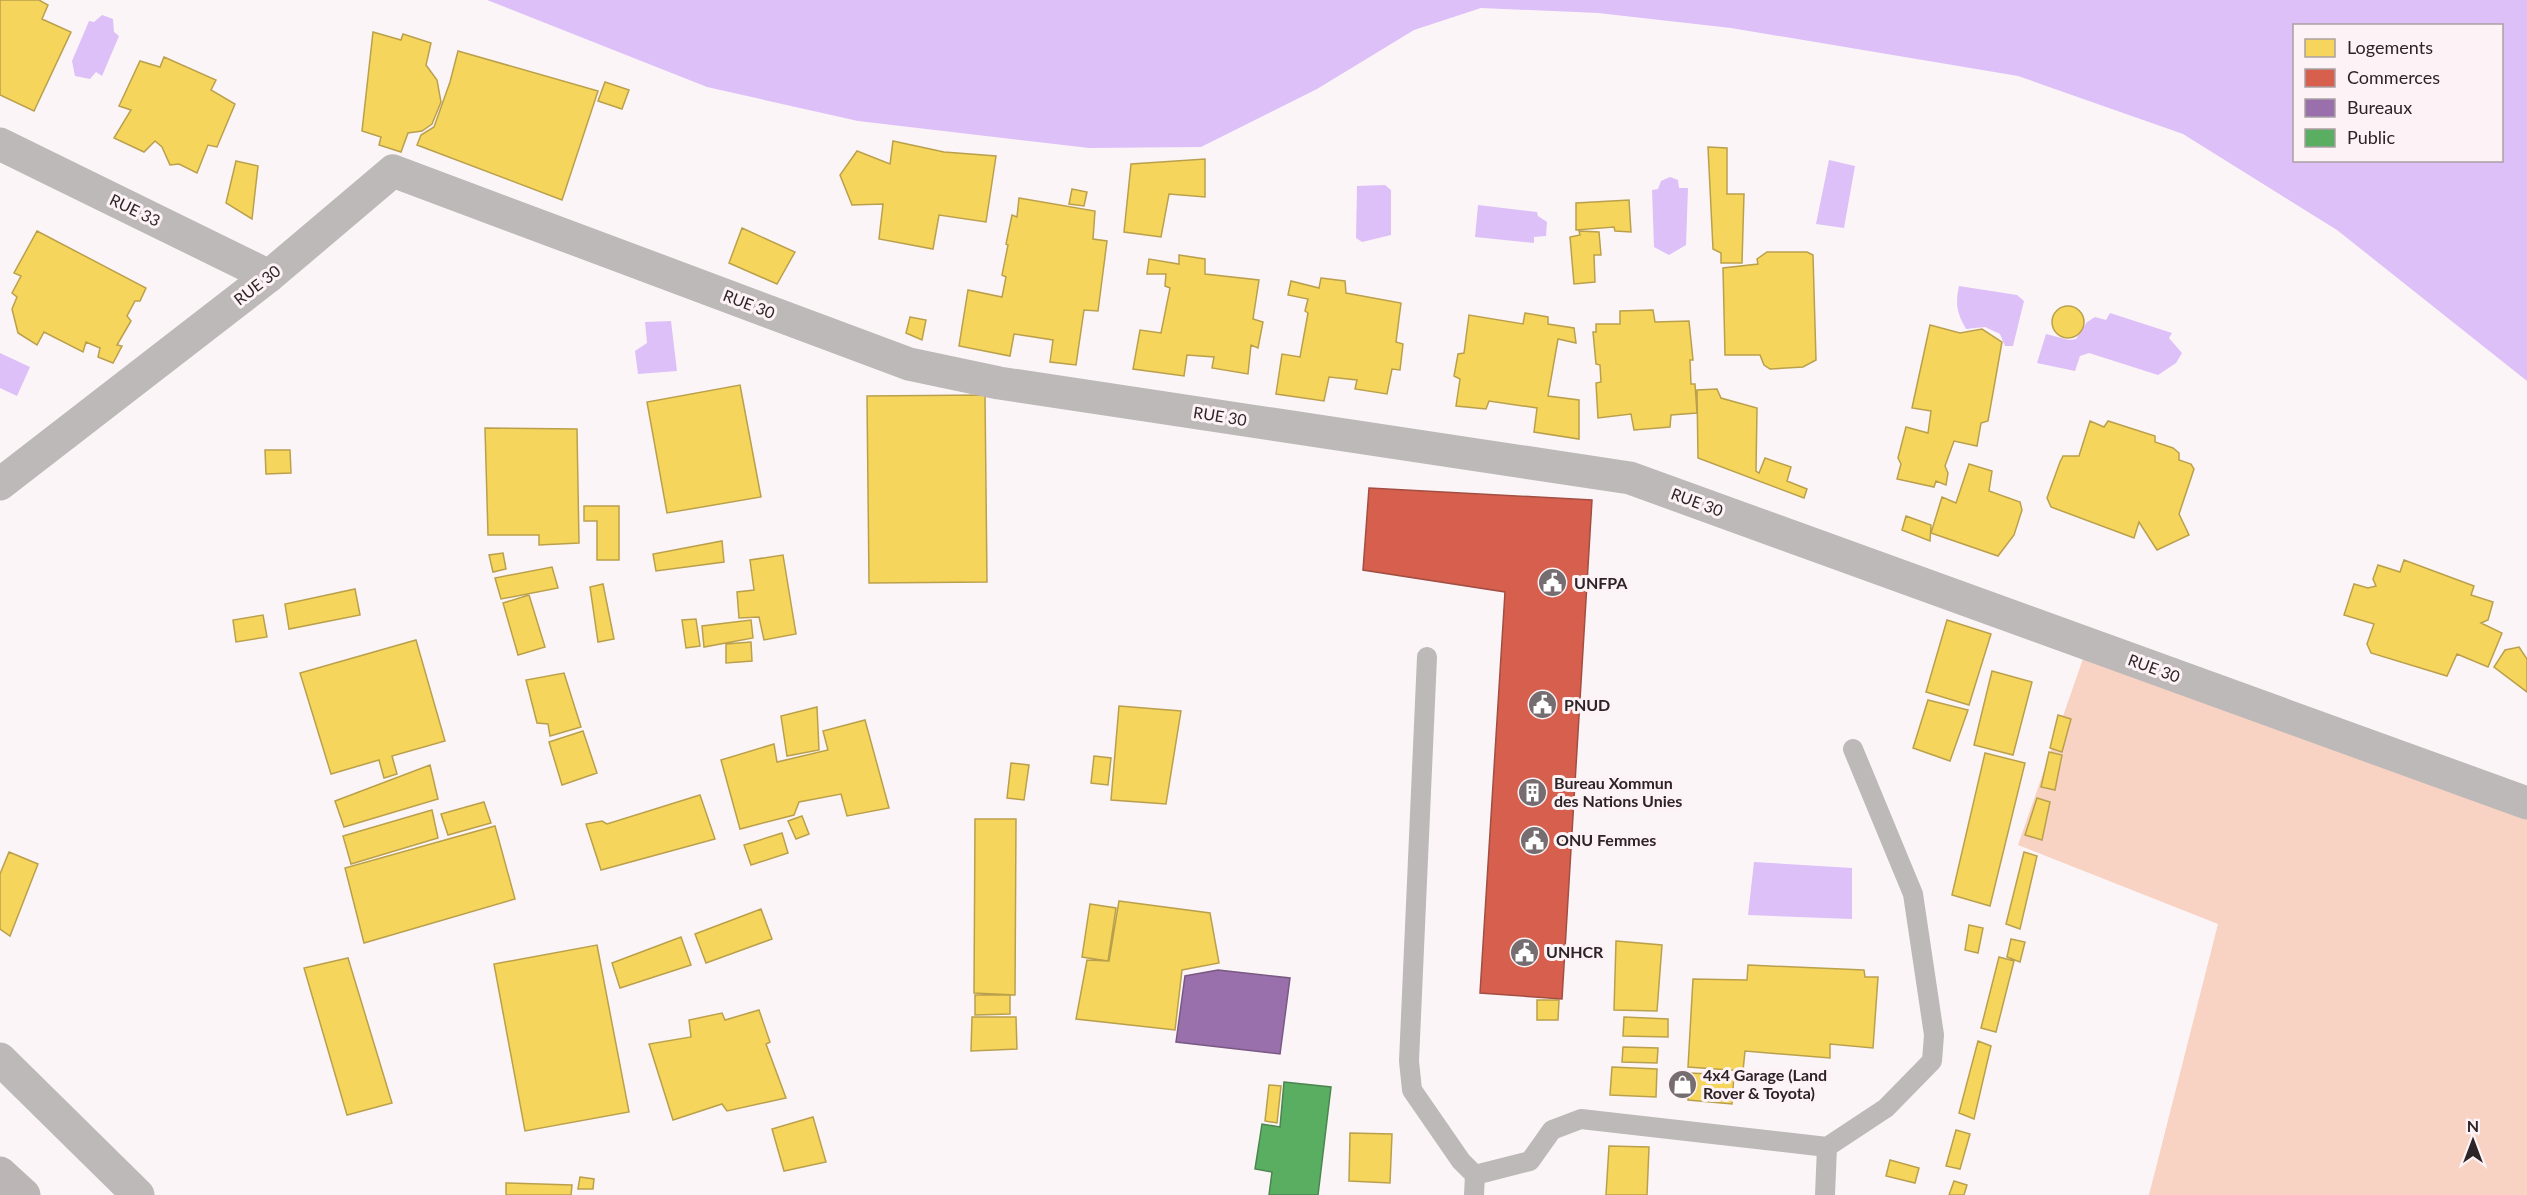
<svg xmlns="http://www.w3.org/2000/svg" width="2527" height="1195" viewBox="0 0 2527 1195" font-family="Lato,sans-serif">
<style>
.green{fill:#f8d2c3}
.water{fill:#dec0f8;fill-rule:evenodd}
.homes{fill:#f6d55c;stroke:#baa04c;stroke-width:1.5}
.shops{fill:#d6604d;stroke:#a34e42;stroke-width:1.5}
.offices{fill:#9970ab;stroke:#795983;stroke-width:1.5}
.public{fill:#5aae61;stroke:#4c8550;stroke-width:1.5}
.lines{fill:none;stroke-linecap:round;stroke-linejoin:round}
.lane{stroke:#bdb9b9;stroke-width:20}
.street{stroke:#bdb9b9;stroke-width:33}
.highway{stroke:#bbb5b6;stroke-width:33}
.labels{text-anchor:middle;stroke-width:6;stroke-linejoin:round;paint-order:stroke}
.street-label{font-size:16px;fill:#2d2427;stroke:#fdf3f6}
.poi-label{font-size:16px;font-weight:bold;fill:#2d2427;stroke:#fdf3f6;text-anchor:start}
</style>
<rect width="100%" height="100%" fill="#fbf5f7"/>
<path class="green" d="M2092,633L2527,787V1195H2149L2218,924L2018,845Z"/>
<path class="water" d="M487,0H2527V381L2337,230L2183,134L2018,76L1731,28L1598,13L1481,8L1414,30L1317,89L1201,147L1089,148L858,121L707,87ZM2294,26H2502V160H2294Z
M102,15L113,19L114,32L119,36L102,76L96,72L90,79L75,76L72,61L89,21L94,22Z
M1829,160L1855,166L1844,228L1816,224Z
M1670,177L1678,180L1679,188H1688L1686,245L1669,255L1654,247L1652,190L1658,189L1661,181Z
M1385,185L1391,190V235L1362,242L1356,238L1357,186Z
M1478,205L1537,212L1538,216L1547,222L1546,236L1534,237V243L1475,237Z
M1959,286L2017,295L2024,301L2013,346H2005L2000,334L1985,327L1966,329C1957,313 1955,304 1959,286Z
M2110,313L2172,333L2169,338L2182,353L2176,363L2158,375L2089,353L2080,356L2075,371L2037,363L2046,334L2069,340L2076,339L2087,322L2095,317L2106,320Z
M671,321L677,371L638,374L635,351L647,343L645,322Z
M0,353L30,367L17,396L0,388Z
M1754,862L1852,868V919L1748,915Z"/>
<path class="homes" d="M0,0H39L48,5L42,19L71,32L34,111L0,95Z
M373,32L401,40L403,34L431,43L426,65L437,80L441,102L432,124L422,131L408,133L401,152L379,145L381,137L362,131Z
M458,51L598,91L562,200L417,145L421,135L434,127L450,82Z
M164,57L216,80L211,90L235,104L217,147L208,145L197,173L179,164L170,165L162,147L155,141L144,152L114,138L131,110L119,106L140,61L160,67Z
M605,82L629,90L622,109L598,101Z
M893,141L944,152L996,156L986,222L939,215L933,249L879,239L883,204L852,205L840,175L857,151L890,164Z
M1708,147L1727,148V194H1744L1742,263H1721V253L1713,249Z
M1205,159V197L1169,194L1161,237L1124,232L1131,164Z
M236,161L258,166L252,219L226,203Z
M1072,189L1087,192L1084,206L1069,204Z
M1019,198L1095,211L1093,239L1107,241L1098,311L1084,310L1076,365L1050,362L1053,340L1014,334L1010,356L959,346L968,290L1002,297L1006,277L1002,275L1008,245L1006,244L1012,215L1017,217Z
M1629,200L1631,232L1615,231L1614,227L1576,230V203Z
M742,228L795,252L777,284L729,263Z
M37,231L146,288L140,301H135L127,316L131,321L117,345L122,346L113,363L98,357L100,348L86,342L83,352L44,332L37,345L18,333L12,309L17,297L12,293L21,276L14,273Z
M1579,231L1599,232L1601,255H1594L1595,282L1574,284L1570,237L1580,235Z
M1767,252H1807L1813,255L1816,360L1803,367L1770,369L1764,365L1760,355H1725L1723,268L1758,264L1757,259Z
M1179,255L1205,259V274L1259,280L1253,319L1263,322L1258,348L1251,345L1248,374L1212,368L1214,357L1187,355L1184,376L1133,369L1140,330L1161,333L1170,288L1165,286L1166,274H1147L1149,259L1179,264Z
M1321,278L1345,281L1346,293L1401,303L1396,342L1403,344L1400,370L1392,369L1387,394L1355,389L1357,380L1329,377L1324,401L1276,394L1282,354L1300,357L1308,313L1305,311L1308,299L1288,295L1291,281L1319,288Z
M2052 322a16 16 0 1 1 32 0a16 16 0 1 1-32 0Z
M1653,310L1655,322L1689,321L1693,360H1690L1691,384H1695L1697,413L1671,415L1670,427L1634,430L1631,414L1598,418L1596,383L1601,382L1600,365L1596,364L1593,332H1596V324H1620V311Z
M1525,313L1548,317V324L1574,328L1576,343L1558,339L1548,396L1579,400V439L1534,432L1537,408L1489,401L1486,409L1456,406L1460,379L1454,376L1458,354L1464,353L1469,315L1523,324Z
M910,317L926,320L922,340L906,333Z
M1930,325L1960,333L1982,329L2002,342L1988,421L1981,423L1977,446L1954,441L1945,466L1948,473L1946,485L1936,481L1934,487L1897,479L1901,464L1898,458L1906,427L1928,433L1931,411L1912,408Z
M740,385L761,497L667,513L647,402Z
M1717,389L1721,398L1757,408L1756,471L1759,473L1765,458L1791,467L1787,481L1807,489L1804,498L1698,458L1697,390Z
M985,395L987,582L869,583L867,396Z
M2090,421L2104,427L2108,421L2155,436V442L2173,448L2179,453V460L2191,464L2194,469L2179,514L2189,535L2157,550L2139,522L2134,538L2051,507L2047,498L2060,462L2063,456H2079Z
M485,428L577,429L579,543L539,545V535H488Z
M265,450H290L291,473L266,474Z
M1969,464L1992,471L1989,491L2020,502L2022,510L2014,535L1998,556L1931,533L1942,497L1956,503Z
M584,506H619V560H597V521H584Z
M1906,516L1931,525L1930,541L1902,530Z
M722,541L724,562L656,571L653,554Z
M503,553L506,569L493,572L489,555Z
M783,555L796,634L764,640L759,617L739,618L737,592L754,590L750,560Z
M2404,560L2474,586L2471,595L2493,602L2488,620L2481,623L2502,633L2488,667L2457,654L2447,676L2371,653L2367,644L2374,624L2344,615L2354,584L2368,588L2376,586L2373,579L2378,565L2400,572Z
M552,567L558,588L501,599L495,578Z
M603,584L614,639L598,642L590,587Z
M355,589L360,615L289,629L285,604Z
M529,595L545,647L518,655L503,603Z
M263,615L267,637L236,642L233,620Z
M696,619L700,646L686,648L682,620Z
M751,620L753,638L704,647L702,626Z
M1947,620L1991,634L1969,705L1926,692Z
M416,640L445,741L392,756L397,774L384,778L379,760L331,774L300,673Z
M751,642L752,661L726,663V644Z
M2519,647L2527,659V692L2494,667L2505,650Z
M1992,671L2032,682L2013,755L1974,745Z
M564,673L581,727L550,736L548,724L537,723L526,680Z
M1928,700L1968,710L1950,761L1913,748Z
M1119,706L1181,711L1166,804L1111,800Z
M817,707L819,750L787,756L781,716Z
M2058,715L2071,719L2062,752L2050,748Z
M865,720L889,808L847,816L841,794L799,802L794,815L740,829L721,760L774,744L777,762L828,750L823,731Z
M583,731L597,773L562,785L549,742Z
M2049,752L2062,755L2055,790L2041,787Z
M1985,753L2025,763L1990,906L1952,895Z
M1094,756L1111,758L1108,785L1091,783Z
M1011,763L1029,765L1024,800L1007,798Z
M430,765L438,799L344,827L335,801Z
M700,795L715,839L601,870L586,824L602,821L607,824Z
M2037,798L2050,802L2042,840L2025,835Z
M484,802L491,823L448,835L441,814Z
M432,810L438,838L351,864L343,836Z
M802,816L809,834L796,839L788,821Z
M975,819H1016L1015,995L974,993Z
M495,826L515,899L364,943L345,868Z
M782,833L788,853L751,865L744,845Z
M9,852L38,864L10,936L0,929V874Z
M2024,852L2037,856L2020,929L2006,924Z
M1119,901L1210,913L1219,963L1182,970L1175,1030L1076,1019L1087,960L1109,961Z
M1090,904L1116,908L1108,961L1082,957Z
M761,909L772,939L706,963L695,934Z
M1969,925L1983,928L1978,953L1965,950Z
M681,937L691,965L620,988L612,963Z
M2011,939L2025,942L2020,962L2007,957Z
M1616,941L1662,945L1657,1011L1614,1010Z
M597,945L629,1112L525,1131L494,964Z
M1999,957L2014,961L1996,1032L1981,1028Z
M348,958L392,1103L347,1115L304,968Z
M1748,965L1864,970L1865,977H1878L1873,1048L1830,1044V1058L1745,1051L1743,1071L1688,1067L1693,979L1747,980Z
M975,995H1010V1014L975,1015Z
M1537,1000H1559L1558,1020H1537Z
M759,1010L770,1042L766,1044L786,1098L727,1111L722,1104L673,1120L649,1044L691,1037L689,1020L722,1013L725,1020Z
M972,1017H1016L1017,1049L971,1051Z
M1624,1017L1668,1019V1037L1623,1036Z
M1978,1041L1991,1046L1974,1119L1959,1113Z
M1623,1047L1658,1048L1657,1063L1622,1062Z
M1612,1067L1657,1069L1656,1097L1610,1095Z
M1689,1073L1734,1075L1732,1104L1688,1100Z
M1269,1085L1281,1086L1277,1123L1265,1121Z
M813,1117L826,1162L784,1171L772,1129Z
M1956,1130L1970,1134L1960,1169L1946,1166Z
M1350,1133L1392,1134L1390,1183L1349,1181Z
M1609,1146L1649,1147L1647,1195H1606Z
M1890,1160L1919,1168L1915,1183L1886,1176Z
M580,1177L594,1179L593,1189H578Z
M1954,1181L1967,1185L1964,1195H1949Z
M506,1183L572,1185L571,1195H506Z"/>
<path class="shops" d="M1369,488L1592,500L1562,999L1480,993L1505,592L1363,570Z"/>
<path class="offices" d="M1218,970L1290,978L1280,1054L1176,1042L1185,976Z"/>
<path class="public" d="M1284,1082L1331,1087L1318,1195H1269L1272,1172L1255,1169L1262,1124L1280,1127Z"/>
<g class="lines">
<path class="lane" d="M1427,657L1409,1061L1412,1090L1461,1161L1475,1175L1474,1195
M1475,1175L1530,1161L1552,1130L1581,1119L1827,1147
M1825,1195L1827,1147L1886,1108L1932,1061L1934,1035L1913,894L1853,749"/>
<path class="street" d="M0,144L269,276
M0,484L269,276L393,171L909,364L999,383L1630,478L2527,803
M0,1059L138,1195"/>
<path class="highway" d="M0,1173L24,1195"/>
</g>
<defs>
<symbol id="civic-disc" viewBox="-11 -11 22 22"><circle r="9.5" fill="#756d70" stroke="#fdf3f6"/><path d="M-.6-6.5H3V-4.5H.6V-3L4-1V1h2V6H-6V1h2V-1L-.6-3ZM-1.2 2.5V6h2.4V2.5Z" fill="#fff"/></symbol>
<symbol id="building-disc" viewBox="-11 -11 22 22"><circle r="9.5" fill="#756d70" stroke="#fdf3f6"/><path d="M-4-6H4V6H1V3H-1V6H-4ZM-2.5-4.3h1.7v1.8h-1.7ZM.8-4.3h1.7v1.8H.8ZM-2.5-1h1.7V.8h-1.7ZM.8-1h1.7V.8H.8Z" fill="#fff"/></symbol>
<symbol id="shop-disc" viewBox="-11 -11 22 22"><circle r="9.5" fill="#756d70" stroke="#fdf3f6"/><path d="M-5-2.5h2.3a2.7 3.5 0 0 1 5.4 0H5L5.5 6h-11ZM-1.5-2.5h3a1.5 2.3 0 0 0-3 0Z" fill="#fff"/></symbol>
</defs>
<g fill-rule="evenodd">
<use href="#civic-disc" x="1536" y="566" width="33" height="33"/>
<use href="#civic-disc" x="1526" y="688" width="33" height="33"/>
<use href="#building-disc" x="1516" y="776" width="33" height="33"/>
<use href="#civic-disc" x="1518" y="824" width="33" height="33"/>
<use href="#civic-disc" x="1508" y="936" width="33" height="33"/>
<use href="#shop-disc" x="1666" y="1068" width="33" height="33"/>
</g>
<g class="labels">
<g class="street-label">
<text transform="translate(135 210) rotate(26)" y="6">RUE 33</text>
<text transform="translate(257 285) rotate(-38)" y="6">RUE 30</text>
<text transform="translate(749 304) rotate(21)" y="6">RUE 30</text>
<text transform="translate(1220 416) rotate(9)" y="6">RUE 30</text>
<text transform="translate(1697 502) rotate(20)" y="6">RUE 30</text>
<text transform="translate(2154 668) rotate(20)" y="6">RUE 30</text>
</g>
<g class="poi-label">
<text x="1574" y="589">UNFPA</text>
<text x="1564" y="711">PNUD</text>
<text x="1554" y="789">Bureau Xommun<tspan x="1554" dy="18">des Nations Unies</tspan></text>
<text x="1556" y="846">ONU Femmes</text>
<text x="1546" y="958">UNHCR</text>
<text x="1703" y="1081">4x4 Garage (Land<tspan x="1703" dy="18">Rover &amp; Toyota)</tspan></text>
</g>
</g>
<rect x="2293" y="24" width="210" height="138" fill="#fdf3f6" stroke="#aaa0a3" stroke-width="1.5"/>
<rect x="2305" y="39" width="30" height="18" fill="#f6d55c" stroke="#aaa0a3" stroke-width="1.5"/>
<text x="2347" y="54" font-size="18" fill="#2d2427">Logements</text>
<rect x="2305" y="69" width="30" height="18" fill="#d6604d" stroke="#aaa0a3" stroke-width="1.5"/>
<text x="2347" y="84" font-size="18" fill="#2d2427">Commerces</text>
<rect x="2305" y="99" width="30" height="18" fill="#9970ab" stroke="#aaa0a3" stroke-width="1.5"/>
<text x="2347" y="114" font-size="18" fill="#2d2427">Bureaux</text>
<rect x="2305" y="129" width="30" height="18" fill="#5aae61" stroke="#aaa0a3" stroke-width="1.5"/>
<text x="2347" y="144" font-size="18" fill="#2d2427">Public</text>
<g transform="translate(2473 1141)" stroke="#fdf3f6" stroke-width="4.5" paint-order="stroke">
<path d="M0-4.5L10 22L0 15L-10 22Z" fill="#2d2427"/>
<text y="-9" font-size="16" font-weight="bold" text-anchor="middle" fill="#2d2427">N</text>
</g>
</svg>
